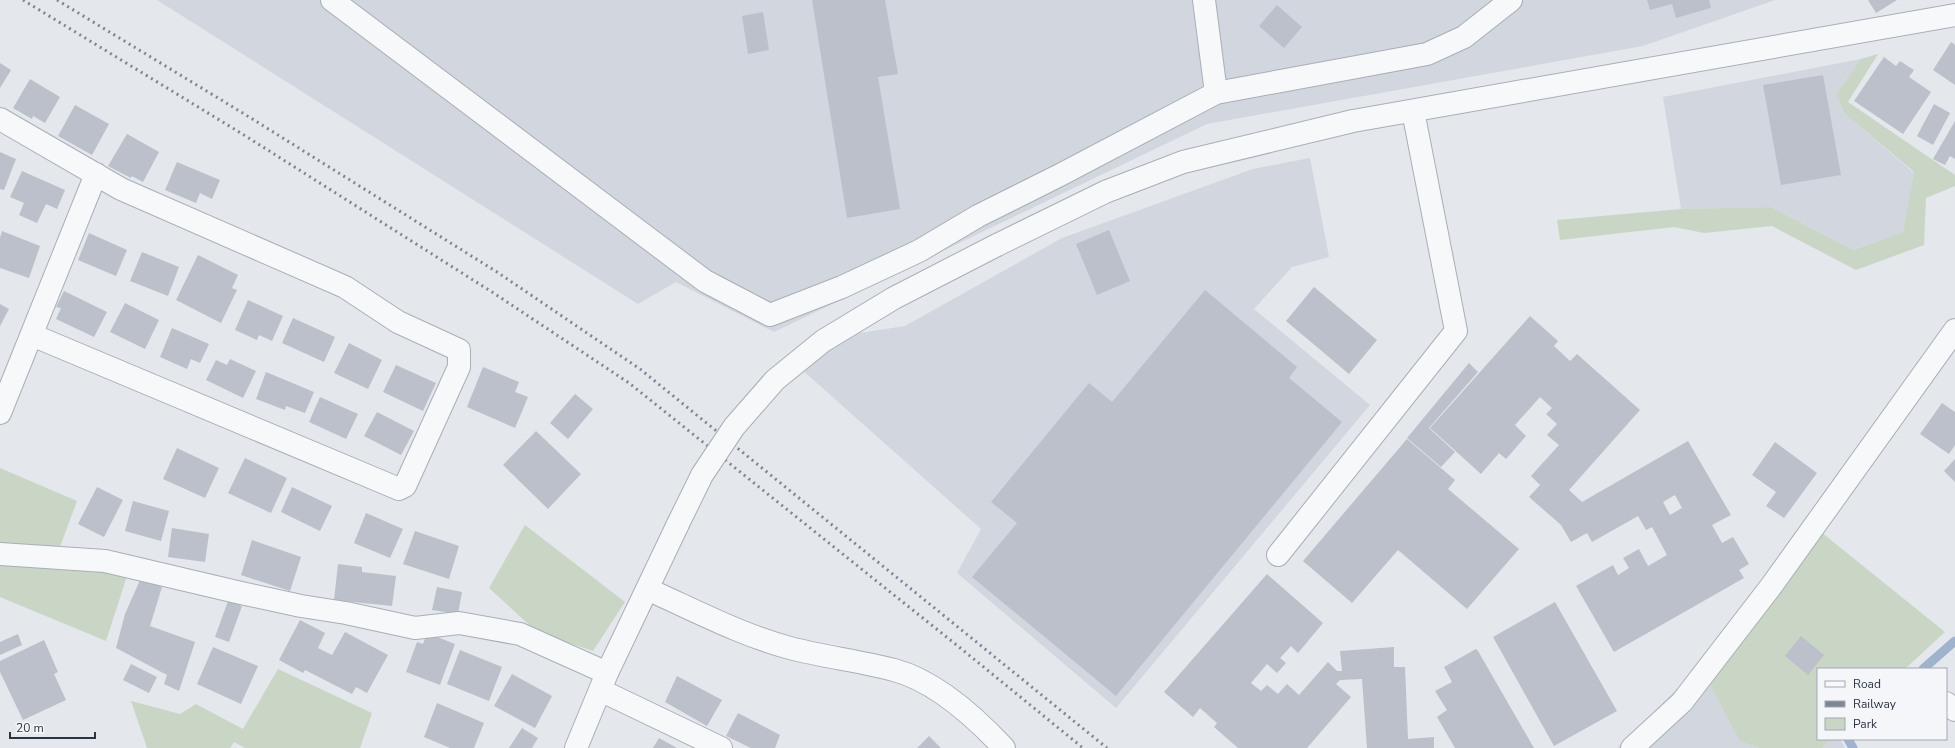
<svg xmlns="http://www.w3.org/2000/svg" width="1955" height="748" viewBox="0 0 1955 748" font-family="'Nunito Sans',sans-serif">
<style>
.built{fill:#d2d6de}
.green{fill:#c9d6c5}
.lines{fill:none;stroke-linecap:round;stroke-linejoin:round}
.stream{stroke:#9fb4cc;stroke-width:9}
.building{fill:#bbc0ca;fill-rule:evenodd}
.minor-casing{stroke:#a9aeb7;stroke-width:24}
.minor{stroke:#f7f8fa;stroke-width:22}
.rail{stroke:#7d8696;stroke-width:3;stroke-dasharray:2 4;stroke-linecap:butt}
.minor-bridge-casing{stroke:#a9aeb7;stroke-width:24;stroke-linecap:butt}
.minor-bridge{stroke:#f7f8fa;stroke-width:22}
</style>
<rect width="100%" height="100%" fill="#e4e7ec"/>
<path class="built" d="M157,0H1775L1643,46L1207,124L774,332L676,282L638,304Z
M1861,59L1836,94L1844,113L1914,173L1903,232L1853,250L1771,207L1681,209L1663,97Z
M1310,158L1329,257L1292,267L1254,309L1370,405L1116,708L957,573L981,529L800,368L853,334L905,326L1062,238L1253,169Z
M1681,685H1710L1740,740L1759,748H1617Z
M1830,739H1840L1845,748H1822Z"/>
<path class="green" d="M1878,54L1848,102L1955,175V186L1926,198L1924,245L1856,270L1772,226L1704,233L1674,227L1560,240L1557,220L1681,209L1771,207L1853,250L1903,232L1914,172L1844,113L1836,94L1861,59Z
M0,468L77,501L60,547L0,544Z
M525,525L625,602L593,651L537,632L489,588Z
M1821,532L1945,632L1905,669H1818V739H1830L1822,748H1759L1740,741L1710,685Z
M0,559L128,573L106,641L0,597Z
M278,669L372,713L360,748H245L234,742L230,748H147L131,701L180,714L196,704L243,729Z"/>
<g class="lines">
<path class="stream" d="M1923,669L1955,641
M1848,739L1853,748"/>
</g>
<path class="building" d="M812,0H885L898,74L878,77L900,209L847,218Z
M1647,0H1709L1711,8L1676,18L1672,4L1650,10Z
M1868,0H1897L1876,13Z
M1277,5L1302,27L1284,48L1259,26Z
M763,12L769,50L748,54L742,16Z
M1951,42L1955,45V85L1933,70Z
M1884,57L1896,66L1900,61L1914,70L1909,77L1931,92L1903,134L1854,101Z
M0,63L11,70L0,88Z
M1823,75L1841,175L1781,185L1763,85Z
M30,79L60,97L45,123L33,116L32,119L13,108Z
M1934,104L1950,113L1933,145L1917,136Z
M75,105L109,124L92,155L58,136Z
M1955,121V159L1950,156L1945,165L1933,159Z
M127,134L159,152L143,182L132,176L131,178L108,166Z
M0,152L16,159L4,190L0,189Z
M177,162L220,180L212,199L200,193L196,203L165,190Z
M22,171L65,190L57,209L46,204L37,223L19,215L24,203L10,197Z
M1109,230L1130,281L1097,295L1076,244Z
M2,231L40,246L29,278L0,268V238Z
M89,233L127,250L116,276L78,260Z
M142,252L179,267L168,296L130,281Z
M198,255L238,275L232,288L237,290L221,323L176,300Z
M1314,287L1377,340L1349,374L1286,321Z
M1205,290L1297,367L1289,378L1342,422L1116,696L972,577L1017,523L991,502L1089,383L1112,402Z
M64,291L107,312L94,337L56,319L61,308L56,307Z
M248,300L283,316L272,341L259,335L257,340L235,330Z
M125,303L159,320L145,349L110,332Z
M0,304L9,309L0,326Z
M1530,316L1558,341L1554,346L1570,361L1577,354L1640,410L1569,490L1582,502L1688,441L1731,515L1712,525L1722,543L1733,537L1749,564L1739,570L1744,578L1614,652L1576,586L1613,565L1618,575L1629,568L1623,558L1639,549L1648,566L1667,555L1652,527L1646,530L1638,516L1592,542L1587,533L1571,542L1561,525L1529,497L1540,485L1531,476L1559,445L1547,435L1557,424L1546,414L1552,408L1540,397L1515,425L1526,436L1506,459L1499,453L1481,474L1430,428ZM1675,495L1682,508L1670,515L1663,502Z
M293,318L335,337L324,362L282,343Z
M172,328L209,344L200,363L191,359L187,369L160,357Z
M349,343L382,360L368,389L334,373Z
M230,359L256,371L243,398L206,380L216,360L227,365Z
M1469,363L1478,372L1429,428L1455,452L1441,467L1407,438Z
M396,365L436,383L423,411L383,392Z
M483,367L519,382L515,392L528,397L515,428L467,407Z
M266,372L314,392L305,413L286,406L285,410L256,399Z
M575,394L593,409L568,439L550,423Z
M320,397L358,414L346,439L309,422Z
M1942,403L1955,412V445L1949,454L1920,434Z
M377,412L414,431L401,455L364,436Z
M536,431L581,474L548,509L503,465Z
M1407,439L1455,480L1448,489L1519,549L1467,609L1398,550L1352,603L1303,561Z
M1775,442L1817,473L1784,518L1766,506L1776,492L1752,475Z
M177,448L219,468L205,498L163,479Z
M245,458L287,478L271,513L228,493Z
M1955,459V482L1944,471Z
M97,487L123,500L104,537L78,524Z
M292,487L332,506L320,531L281,512Z
M133,501L169,511L161,541L125,531Z
M366,513L403,529L390,558L354,543Z
M172,528L209,534L205,562L168,557Z
M415,531L459,546L449,579L403,564Z
M252,540L301,557L290,591L241,575Z
M338,564L362,567V572L396,576L392,606L334,600Z
M1267,574L1323,623L1298,653L1291,646L1280,658L1286,663L1277,673L1267,664L1251,683L1261,691L1267,685L1278,694L1287,684L1299,695L1328,662L1337,671H1342L1340,651L1394,647V667H1405L1408,739L1434,737V748H1367L1362,679L1340,680L1336,684L1351,697L1307,748H1238L1214,727L1217,723L1200,708L1193,717L1164,692Z
M140,580L162,587L150,626L195,642L179,691L164,684L167,675L116,648L125,614Z
M437,587L462,592L458,614L432,610Z
M228,601L242,606L229,642L215,637Z
M1555,602L1617,711L1554,746L1493,637Z
M300,620L325,633L318,648L332,655L345,632L388,655L367,693L356,687L352,694L305,670L303,673L279,660Z
M427,633L455,644L440,685L406,672L417,642L423,644Z
M18,634L22,645L0,655V642Z
M1801,636L1824,655L1808,675L1785,656Z
M44,640L58,672L54,674L66,700L23,720L0,672V661Z
M213,647L258,666L241,704L197,684Z
M1476,649L1478,651L1534,748H1455L1437,717L1447,710L1435,691L1452,682L1444,667Z
M460,650L502,667L489,701L447,684Z
M131,664L157,677L149,693L123,680Z
M512,674L552,696L535,728L494,706Z
M677,676L722,700L707,726L665,702Z
M437,703L484,723L474,748H450L424,737Z
M738,713L780,735L775,748H751L726,736Z
M522,728L538,738L532,748H509Z
M929,736L941,748H917Z
M659,738L677,748H653Z"/>
<g class="lines">
<defs>
<path id="minor" d="M332,0L705,281L770,315L842,287L919,251L978,216L1060,175L1216,93L1427,54L1464,37L1511,0
M1204,0L1216,93
M0,119L121,189L345,287L398,322L459,350V367L405,486L399,489L32,335
M997,245L1105,192L1183,162L1353,121L1955,15
M0,413L96,174
M0,554L105,561L241,593L301,606L346,613L415,628L459,623L520,634L607,673
M1278,555L1456,331L1413,111
M647,589C694,610 741,635 790,648C824,657 860,661 894,670C936,681 975,717 1004,748
M600,690L721,748
M1946,703L1955,710
M576,748L607,673L678,524
M1632,748L1682,702L1772,585L1955,330"/>
</defs>
<use href="#minor" class="minor-casing"/>
<use href="#minor" class="minor"/>
<path class="rail" d="M23,0L244,135L492,292L629,383L964,651L1083,748
M57,0L246,115L497,272L640,369L1107,748"/>
<defs>
<path id="minor-bridge" d="M678,524L702,475L734,427L775,380L823,341L894,298L997,245"/>
</defs>
<use href="#minor-bridge" class="minor-bridge-casing"/>
<use href="#minor-bridge" class="minor-bridge"/>
</g>
<rect x="1817" y="668" width="130" height="72" fill="#f4f6f9" stroke="#a4a8b1"/>
<rect x="1825" y="681" width="20" height="6" fill="#f7f8fa" stroke="#a4a8b1"/>
<text x="1853" y="688" font-size="12" fill="#2b3445">Road</text>
<rect x="1825" y="701" width="20" height="6" fill="#7d8696" stroke="#a4a8b1"/>
<text x="1853" y="708" font-size="12" fill="#2b3445">Railway</text>
<rect x="1825" y="718" width="20" height="12" fill="#c9d6c5" stroke="#a4a8b1"/>
<text x="1853" y="728" font-size="12" fill="#2b3445">Park</text>
<path d="M10 732v6h85v-6" fill="none" stroke="#2b3445" stroke-width="2"/>
<text x="16" y="732" font-size="12" fill="#2b3445" stroke="#f4f6f9" stroke-width="3" paint-order="stroke">20 m</text>
</svg>
